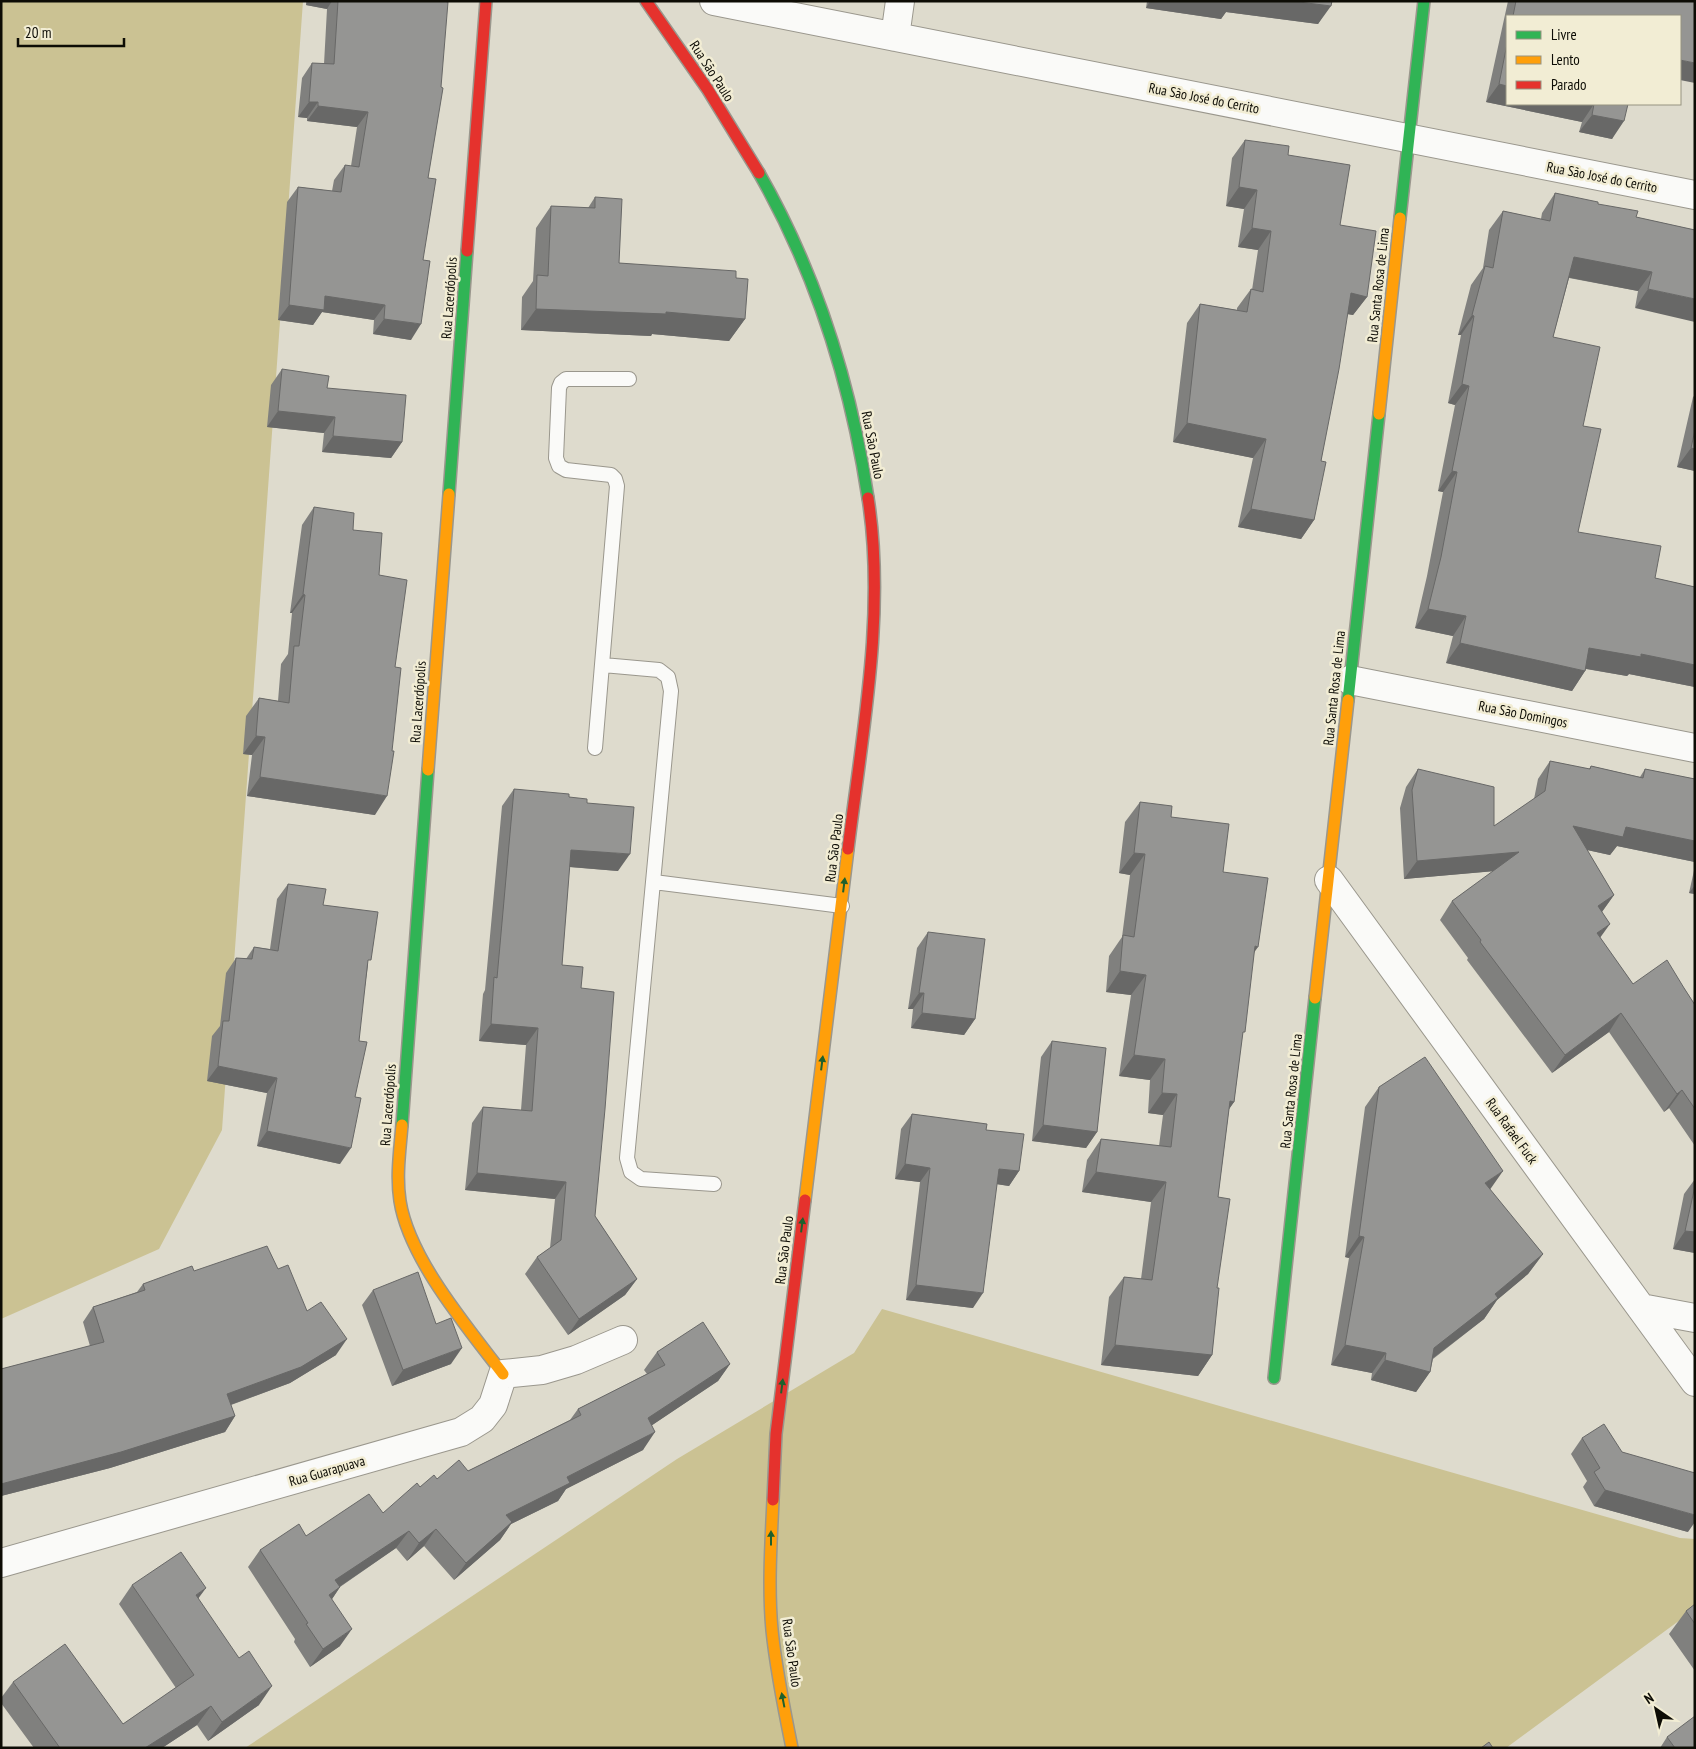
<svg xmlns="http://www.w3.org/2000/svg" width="1696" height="1749" viewBox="0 0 1696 1749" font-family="'PT Sans Narrow',sans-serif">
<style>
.forest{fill:#cbc293}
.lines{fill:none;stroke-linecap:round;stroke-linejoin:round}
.lane-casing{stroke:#9a978d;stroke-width:16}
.street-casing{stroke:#9a978d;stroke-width:30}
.fast-casing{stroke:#9a978d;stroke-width:14}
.slow-casing{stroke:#9a978d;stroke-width:14}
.jam-casing{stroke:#9a978d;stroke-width:14}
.lane{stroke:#fafaf8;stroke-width:14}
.street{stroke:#fafaf8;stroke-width:28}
.fast{stroke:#30b455;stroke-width:11}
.slow{stroke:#ff9f0a;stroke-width:11}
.jam{stroke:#e5322d;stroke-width:11}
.wall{fill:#80807e}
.shaded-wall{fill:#686867}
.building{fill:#959593;stroke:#686867}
.oneway{fill:#1e602d}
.labels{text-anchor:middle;stroke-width:5;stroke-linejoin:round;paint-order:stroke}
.street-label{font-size:14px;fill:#0d0c05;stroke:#f2edd4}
</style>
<rect width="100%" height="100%" fill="#dedbcd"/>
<path class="forest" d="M1,1H303L222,1130L159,1249L1,1319Z
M882,1309L1680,1538L1695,1539V1609L1506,1748H245L677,1459L854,1353Z"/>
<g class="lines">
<defs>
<path id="lane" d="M603,665L659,670L668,677L671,691L627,1158L631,1172L641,1179L714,1184
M595,748L617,486L615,479L611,475L566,470L559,466L556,458L559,388L561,383L566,379H629
M654,882L842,906"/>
<path id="street" d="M714,1L1695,195
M895,37L900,1
M1350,680L1695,748
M1329,880L1695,1382
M1641,1308L1695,1318
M1,1563L461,1432L482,1419L493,1405L503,1374L542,1370L576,1360L623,1340"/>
<path id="fast" d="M759,173C816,273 851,385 868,498
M1400,218L1424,1
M449,494L467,251
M1348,700L1379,414
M402,1125L428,770
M1274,1378L1315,998"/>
<path id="slow" d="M1379,414L1400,218
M428,770L449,494
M1315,998L1348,700
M402,1125C400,1150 396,1176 400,1201C409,1259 468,1328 503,1374
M805,1200L848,849
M773,1500C771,1543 768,1587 772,1630C776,1670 784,1709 792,1748"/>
<path id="jam" d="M646,1L708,90L759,173
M467,251L486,1
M848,849C862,735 886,612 868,498
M773,1500L776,1434L805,1200"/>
</defs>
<use href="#lane" class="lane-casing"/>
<use href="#street" class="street-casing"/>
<use href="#fast" class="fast-casing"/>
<use href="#slow" class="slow-casing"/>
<use href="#jam" class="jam-casing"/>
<use href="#lane" class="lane"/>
<use href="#street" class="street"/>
<use href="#fast" class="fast"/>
<use href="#slow" class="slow"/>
<use href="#jam" class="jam"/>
</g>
<path class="wall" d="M306,1H443L428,178L411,340L373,334L374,320L322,312L313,325L278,320L287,202L298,187L332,191L334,180L345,165L351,166L357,127L307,121V118L298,117L302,78L312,63L324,64L327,9L306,5Z
M1147,1H1332L1318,24L1226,12L1221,19L1146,8Z
M1508,1H1695L1680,16H1507V104H1628L1612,139L1579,132L1582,122L1486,102Z
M1245,140L1288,155L1340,225L1367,297L1353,315L1347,314L1321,461L1314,520L1301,539L1238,527L1253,458L1173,442L1187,323L1200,304L1237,310V308L1251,289L1252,290L1258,250L1238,247L1244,209L1226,206L1232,158Z
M1555,193L1598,204L1636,217L1695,230L1635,308L1638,291L1569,278L1553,337L1583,426L1578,532L1655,578L1695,587V687L1629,674L1627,676L1586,669L1585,671L1572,691L1446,663L1453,636L1415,628L1427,576L1443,492L1438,491L1455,405L1448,403L1461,335H1458L1471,285L1483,268L1489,230L1503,211L1541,219L1542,213Z
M595,197L619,263L736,278L745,319L729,341L652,334L651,336L521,330L522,297L533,281L536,228L551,206L588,208Z
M282,369L327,388L402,442L391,458L322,452L324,433L267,427L271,385Z
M1695,395V471L1677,467L1693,397Z
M314,507L353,530L379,575L375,815L247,796L252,755L243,754L246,716L259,698L278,701L281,664L288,654L292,613H290L302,525Z
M1550,761L1589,769L1591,766L1640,777L1645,769L1695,779V862L1617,846L1610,855L1587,850L1614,895L1602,912L1600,938L1633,984L1684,988L1695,1005V1146L1669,1108L1664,1112L1609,1032L1552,1073L1467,960L1468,958L1440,920L1452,901L1494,871L1404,879L1400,808L1406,787L1418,769L1494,826L1534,799L1538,779Z
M514,789L569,797L587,803L618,871L569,867L562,965L581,988L595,1216L637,1279L625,1295L568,1335L525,1274L537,1257L550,1248L555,1199L465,1190L472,1123L483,1107L521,1110L526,1045L479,1041L483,994L485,990L502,806Z
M1140,802L1171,817L1223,872L1254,953L1242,1037L1234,1102L1229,1109L1218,1197L1217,1288L1212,1355L1198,1376L1101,1365L1109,1297L1124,1277L1141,1279L1151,1202L1082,1192L1087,1160L1101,1139L1159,1146L1163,1115L1148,1113L1150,1080L1119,1076L1131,995L1106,992L1109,956L1122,937L1130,875L1119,873L1125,822Z
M1695,866V894L1689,893Z
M288,884L323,905L368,965L340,1164L257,1146L267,1093L207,1081L212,1036L220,1026L226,973L236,958L246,959L254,947L270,949L277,899Z
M928,932L975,1019L964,1035L911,1028L913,1009H908L917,948Z
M1052,1041L1097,1132L1086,1148L1032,1141L1041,1057Z
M1379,1087L1490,1190L1543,1254L1528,1274L1497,1300L1484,1319L1433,1359L1430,1372L1416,1392L1371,1380L1372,1373L1331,1365L1349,1258L1345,1257L1365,1107Z
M912,1114L986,1130L1019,1171L1009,1186L997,1184L973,1308L906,1300L920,1182L895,1179L901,1129Z
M1695,1179V1253L1673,1249L1684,1194Z
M278,1269L307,1311L336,1355L290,1383L231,1405L235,1416L225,1432L110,1468L1,1496V1369L90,1346L83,1322L93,1307L137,1292L143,1284L194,1271Z
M373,1290L451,1364L392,1386L362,1305Z
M657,1352L730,1364L718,1381L652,1425L643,1450L566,1489L558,1501L511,1524L500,1540L454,1580L424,1546L407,1561L396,1548L340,1587L332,1599L340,1646L310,1667L294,1642L295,1639L248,1567L260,1550L383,1513L420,1487L437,1479L468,1471L570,1420L578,1409L647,1374L644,1370Z
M1582,1438L1622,1452L1688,1532L1594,1506L1583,1487L1587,1481L1571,1454Z
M132,1585L198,1598L259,1705L208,1741L197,1725L162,1748H34L1,1703V1698L13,1682L123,1724L176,1688L119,1604Z
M1695,1604V1671L1669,1634L1686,1611Z
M1667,1737L1695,1748H1660Z"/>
<path class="shaded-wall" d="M308,1H332L327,9L306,5Z
M1150,1H1291L1331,6L1318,24L1226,12L1221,19L1146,8Z
M1680,60L1695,63V83L1680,80Z
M1499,84L1507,86V104H1594L1582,122L1486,102Z
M309,102H318L307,118L298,117Z
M318,106L368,112L357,127L307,121Z
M1592,115L1624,121L1612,139L1579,132Z
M1239,187L1257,190L1244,209L1226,206Z
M1252,228L1271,231L1258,250L1238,247Z
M1574,257L1652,272L1638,291L1561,276Z
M1648,289L1695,299V322L1635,308Z
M1351,293L1367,297L1353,315L1337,312Z
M325,296L385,305L374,320L322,312L313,325L278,320L289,305Z
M536,309L666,312L745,319L729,341L652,334L651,336L521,330Z
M1472,315L1474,316L1461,335H1458Z
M384,319L421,324L411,340L373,334Z
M1462,384L1469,386L1455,405L1448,403Z
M278,411L335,417L324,433L267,427Z
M1187,423L1266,439L1253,458L1173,442Z
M333,436L402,442L391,458L322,452Z
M1691,448L1695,449V471L1677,467Z
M1452,471L1457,472L1443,492L1438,491Z
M1251,509L1314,520L1301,539L1238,527Z
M303,594L305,595L292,613H290Z
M1428,609L1466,616L1453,636L1415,628Z
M1460,643L1585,671L1572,691L1446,663Z
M1589,648L1641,654L1695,665V687L1629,674L1627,676L1576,667Z
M256,736L265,737L252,755L243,754Z
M260,777L387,796L375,815L247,796Z
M1573,826L1626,827L1695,841V862L1617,846L1610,855L1560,844Z
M571,850L630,854L618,871L559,866Z
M1519,852L1507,870L1404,879L1417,861Z
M1134,853L1145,854L1130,875L1119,873Z
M1695,885V894L1689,893Z
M1614,895L1601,913L1598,906Z
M1610,924L1597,942V933Z
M1255,946L1258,947L1244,967Z
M1120,971L1146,975L1131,995L1106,992Z
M919,993H924L913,1009H908Z
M922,1013L975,1019L964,1035L911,1028Z
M1621,1013L1609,1032L1552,1073L1565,1055Z
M491,1024L538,1028L526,1045L479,1041Z
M1134,1055L1165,1059L1150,1080L1119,1076Z
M218,1066L277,1078L267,1093L207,1081Z
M1682,1090L1669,1108L1664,1112L1677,1094Z
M1162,1093L1177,1094L1163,1115L1148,1113Z
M1230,1101L1234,1102L1220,1122Z
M1043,1125L1097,1132L1086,1148L1032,1141Z
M267,1131L351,1148L340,1164L257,1146Z
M905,1164L930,1168L920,1182L895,1179Z
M999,1169L1019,1171L1009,1186L989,1183Z
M1503,1171L1489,1191L1485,1183Z
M1096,1172L1166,1182L1151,1202L1082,1192Z
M477,1173L566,1182L555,1199L465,1190Z
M1685,1231L1695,1232V1253L1673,1249Z
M1359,1236L1364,1237L1349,1258L1345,1257Z
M1543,1254L1528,1274L1497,1300L1484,1319L1420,1368L1434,1348L1495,1294Z
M637,1279L625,1295L568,1335L579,1319Z
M916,1285L983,1293L973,1308L906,1300Z
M347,1339L336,1355L290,1383L216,1410L227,1394Z
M1115,1345L1212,1355L1198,1376L1101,1365Z
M1345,1345L1386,1353L1372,1373L1331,1365Z
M462,1348L451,1364L392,1386L403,1370Z
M1385,1360L1430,1372L1416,1392L1371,1380Z
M730,1364L718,1381L636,1436L648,1418Z
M235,1416L225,1432L110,1468L1,1496V1484Z
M655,1432L643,1450L566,1489L558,1501L511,1524L500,1540L454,1580L466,1563L506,1515L567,1477Z
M1605,1490L1695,1515V1522L1688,1532L1594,1506Z
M436,1529L424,1546L407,1561L419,1543Z
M409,1531L396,1548L323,1598L335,1580Z
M340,1587L328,1605L329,1595Z
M206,1588L192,1607L196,1595Z
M352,1629L340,1646L310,1667L323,1649Z
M272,1686L259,1705L208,1741L222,1722Z
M211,1706L197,1725L162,1748H145Z"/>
<path class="building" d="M338,1H443L448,2L441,87L443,88L428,178L436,179L423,260L430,261L421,324L384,319L385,305L325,296L324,310L289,305L298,187L341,192L345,165L359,167L368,112L318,106V102H309L312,63L334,64Z
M1291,1H1332L1331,6Z
M1516,1H1695V63L1680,60V16H1513Z
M1507,44V86L1499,84Z
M1594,104H1628L1624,121L1592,115Z
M1245,140L1289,146L1288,155L1350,165L1340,225L1376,231L1367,297L1351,293L1339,369L1321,461L1326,462L1314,520L1251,509L1266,439L1187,423L1200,304L1247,312L1251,289L1263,292L1271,231L1252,228L1257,190L1239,187Z
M1555,193L1598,202V204L1638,211L1636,217L1695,230V299L1648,289L1652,272L1574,257L1553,337L1600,347L1583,426L1601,429L1578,532L1661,546L1655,578L1695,587V665L1641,654V657L1589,648L1585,671L1460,643L1466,616L1428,609L1441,557L1457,472L1452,471L1469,386L1462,384L1474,316L1472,315L1485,266L1493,268L1503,211L1550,221Z
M595,197L622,199L619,263L736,271V278L748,279L745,319L666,312V314L536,309L537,275L548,276L551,206L595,208Z
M282,369L329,376L327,388L406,395L402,442L333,436L335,417L278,411Z
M1695,430V449L1691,448Z
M314,507L354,513L353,530L382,533L379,575L407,580L395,667L401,668L392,751H394L387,796L260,777L265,737L256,736L259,698L289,703L294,646H299L305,595L303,594Z
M1550,761L1590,769L1591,766L1643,778L1645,769L1695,779V841L1626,827L1623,837L1573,826L1614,895L1598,906L1610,924L1597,933L1633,984L1667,960L1684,988L1695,1005V1109L1682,1090L1677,1094L1621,1013L1565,1055L1480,942L1481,940L1452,901L1519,852L1417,861L1412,790L1418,769L1494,787V826L1545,791Z
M514,789L569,794V797L587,799V803L634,807L630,854L571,850L562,965L583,967L581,988L614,992L605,1109L595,1216L637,1279L579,1319L537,1257L561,1240L566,1182L477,1173L483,1107L532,1111L538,1028L491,1024L494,977L497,978Z
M1140,802L1172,806L1171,817L1229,824L1223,872L1268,878L1258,947L1255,946L1245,1032H1243L1234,1102L1230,1101L1218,1197L1230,1199L1217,1288H1219L1212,1355L1115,1345L1124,1277L1152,1280L1166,1182L1096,1172L1101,1139L1171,1147L1177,1094L1162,1093L1165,1059L1134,1055L1146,975L1120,971L1123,935L1134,937L1145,854L1134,853Z
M288,884L326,889L323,905L378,912L371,960H368L359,1041L367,1042L355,1097L361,1098L351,1148L267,1131L277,1078L218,1066L223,1021H229L236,958L252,959L254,947L278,951Z
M928,932L985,939L975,1019L922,1013L924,993H919Z
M1052,1041L1106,1048L1097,1132L1043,1125Z
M1425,1057L1503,1171L1485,1183L1543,1254L1495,1294L1498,1298L1434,1348L1430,1372L1385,1360L1386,1353L1345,1345L1364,1237L1359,1236L1379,1087Z
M912,1114L987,1124L986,1130L1024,1134L1019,1171L999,1169L983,1293L916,1285L930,1168L905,1164Z
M1695,1186V1232L1685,1231Z
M267,1246L278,1269L288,1265L307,1311L321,1302L347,1339L301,1367L227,1394L235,1416L121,1452L1,1484V1369L104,1342L93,1307L145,1290L143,1284L192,1266L194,1271Z
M418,1272L436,1324L451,1318L462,1348L403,1370L373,1290Z
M703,1322L730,1364L648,1418L655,1432L567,1477L570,1483L506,1515L512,1522L466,1563L436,1529L419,1543L409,1531L335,1580L340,1587L329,1595L352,1629L323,1649L306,1624L308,1623L260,1550L299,1524L306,1536L369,1494L383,1513L417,1483L420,1487L434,1475L437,1479L459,1460L468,1471L581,1415L578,1409L665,1365L657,1352Z
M1604,1424L1622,1452L1695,1473V1515L1605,1490L1594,1472L1600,1468L1582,1438Z
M181,1552L206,1588L196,1595L239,1658L249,1651L272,1686L222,1722L211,1706L145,1748H60L13,1682L65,1644L123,1724L194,1675L132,1585Z
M1695,1604V1624L1686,1611Z
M1695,1716V1748H1675L1667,1737Z
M1489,1742L1493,1748H1481Z"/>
<defs><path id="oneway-solid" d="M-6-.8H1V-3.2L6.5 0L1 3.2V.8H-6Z" transform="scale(1.25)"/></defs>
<g class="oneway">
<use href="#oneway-solid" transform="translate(844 885) rotate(-83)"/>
<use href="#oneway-solid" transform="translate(822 1063) rotate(-83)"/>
<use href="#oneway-solid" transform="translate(802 1225) rotate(-83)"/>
<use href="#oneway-solid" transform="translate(782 1386) rotate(-83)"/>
<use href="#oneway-solid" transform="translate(771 1538) rotate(-90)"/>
<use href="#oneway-solid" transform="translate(783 1700) rotate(-101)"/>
</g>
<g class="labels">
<g class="street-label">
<text transform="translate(712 71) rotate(57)" y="5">Rua São Paulo</text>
<text transform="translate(1204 98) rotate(11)" y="5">Rua São José do Cerrito</text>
<text transform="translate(1602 177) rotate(11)" y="5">Rua São José do Cerrito</text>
<text transform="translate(1378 285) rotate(-84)" y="5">Rua Santa Rosa de Lima</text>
<text transform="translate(449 298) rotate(-86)" y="5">Rua Lacerdópolis</text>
<text transform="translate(873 445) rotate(79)" y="5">Rua São Paulo</text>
<text transform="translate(1334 688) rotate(-84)" y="5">Rua Santa Rosa de Lima</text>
<text transform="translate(418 702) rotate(-86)" y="5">Rua Lacerdópolis</text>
<text transform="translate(1523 714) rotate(11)" y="5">Rua São Domingos</text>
<text transform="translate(834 848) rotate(-83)" y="5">Rua São Paulo</text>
<text transform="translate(1291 1091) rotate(-84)" y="5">Rua Santa Rosa de Lima</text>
<text transform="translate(388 1105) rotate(-86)" y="5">Rua Lacerdópolis</text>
<text transform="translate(1512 1131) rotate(54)" y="5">Rua Rafael Fuck</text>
<text transform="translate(784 1250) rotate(-83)" y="5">Rua São Paulo</text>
<text transform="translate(327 1471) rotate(-16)" y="5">Rua Guarapuava</text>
<text transform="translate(792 1653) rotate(82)" y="5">Rua São Paulo</text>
</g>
</g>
<rect width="1696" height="1749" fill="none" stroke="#0d0c05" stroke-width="5"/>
<rect x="1506" y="15" width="175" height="90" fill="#f2edd4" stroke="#969381"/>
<rect x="1516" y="31" width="25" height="8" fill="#30b455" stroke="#969381"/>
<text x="1551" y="40" font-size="15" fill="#0d0c05">Livre</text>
<rect x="1516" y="56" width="25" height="8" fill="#ff9f0a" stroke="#969381"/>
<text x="1551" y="65" font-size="15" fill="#0d0c05">Lento</text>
<rect x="1516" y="81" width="25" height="8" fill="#e5322d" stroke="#969381"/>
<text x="1551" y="90" font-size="15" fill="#0d0c05">Parado</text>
<g transform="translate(1656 1709) rotate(326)" stroke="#f2edd4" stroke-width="4" paint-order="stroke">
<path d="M0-4L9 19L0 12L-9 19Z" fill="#0d0c05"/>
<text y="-8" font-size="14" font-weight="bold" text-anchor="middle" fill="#0d0c05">N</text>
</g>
<path d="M18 38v8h106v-8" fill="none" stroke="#0d0c05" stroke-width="2.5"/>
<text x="25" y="38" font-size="15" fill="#0d0c05" stroke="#f2edd4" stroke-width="4" paint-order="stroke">20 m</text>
</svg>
